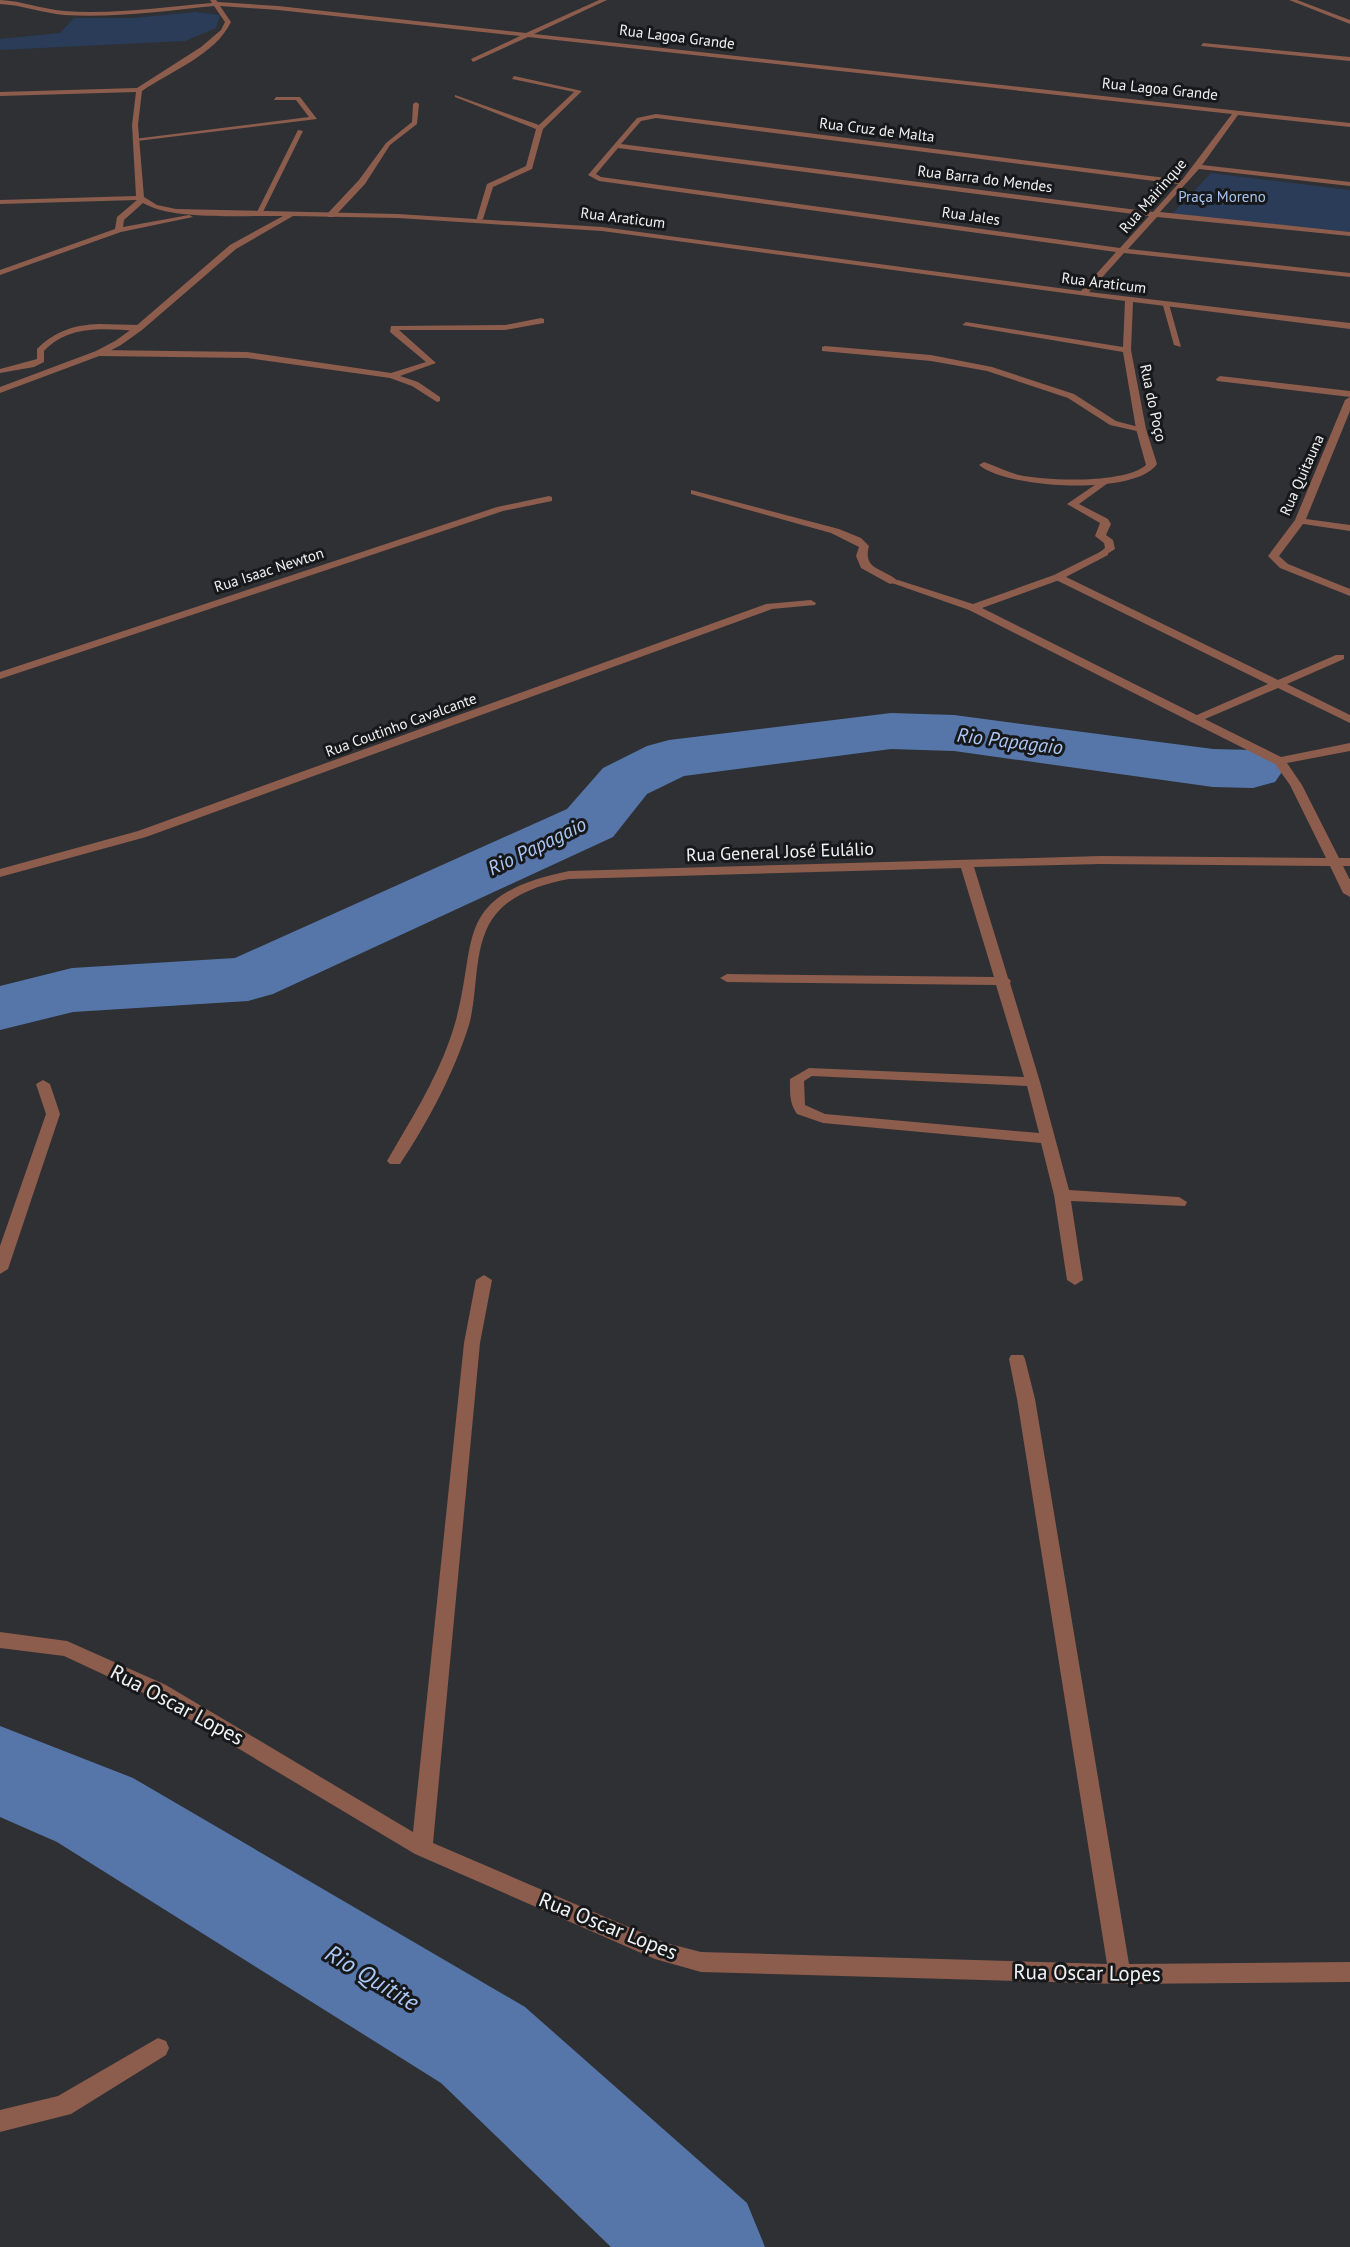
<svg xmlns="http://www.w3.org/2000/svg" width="1350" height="2247" viewBox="0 0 1350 2247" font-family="'PT Sans',sans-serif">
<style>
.green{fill:#2a3c58}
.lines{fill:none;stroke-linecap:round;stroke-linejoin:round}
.river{fill:#5676aa;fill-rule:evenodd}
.lane{fill:#8c5c4d;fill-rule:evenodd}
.street{fill:#8c5c4d;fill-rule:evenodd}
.labels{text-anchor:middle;stroke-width:6;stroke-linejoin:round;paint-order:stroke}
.far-street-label{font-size:15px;fill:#f0f2f4;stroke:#17181a}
.far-park-label{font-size:15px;fill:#a7c4f1;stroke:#17181a}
.street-label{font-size:18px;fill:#f0f2f4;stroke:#17181a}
.water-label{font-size:20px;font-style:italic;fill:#abc7f5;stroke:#17181a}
.near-street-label{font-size:21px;fill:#f0f2f4;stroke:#17181a}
.near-water-label{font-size:24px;font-style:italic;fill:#abc7f5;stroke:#17181a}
</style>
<rect width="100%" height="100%" fill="#2e3034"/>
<path class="green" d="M195,12L220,15L216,28L185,41L0,50V39L60,33L74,18H132Z
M1211,173L1350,190V232L1172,214Z"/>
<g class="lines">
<path class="river" d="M891,713L954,715L1213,749L1253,750L1275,756L1284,769L1275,782L1253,788L1213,787L954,751L891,749L684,776L647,794L613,837L273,994L248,1001L73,1012L0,1030V986L72,968L235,958L567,809L603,768L647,746L669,740Z
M0,1726L133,1778L525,2007L747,2203L765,2247H611L441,2083L57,1842L0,1817Z"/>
<path class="lane" d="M514,76L582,91L543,129L532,169L493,187L483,219L476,221L487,184L526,166L536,129L455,97V95L539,125L574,92L512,79Z
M276,97H300L317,119L137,141L134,139L309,117L296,100H274Z
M416,102L419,104L417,124L390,145L365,184L334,217H328V213L359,180L386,143L412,122L413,104Z
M298,130L303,131L262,214L255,216Z
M1162,302L1169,304L1181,347L1174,345Z
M541,318L544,319V323L505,330H399L436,363L400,376L418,382L440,397V401L437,402L412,386L390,378L247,358L99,356L95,353L99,350L247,352L391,373L426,362L390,332L391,326L505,325Z
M99,324L139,325L143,328L139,331C104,329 70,324 44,351V362L34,367L0,373V369L37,359V349C55,331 74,325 99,324Z
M825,346L931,355L992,367L1074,394L1116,421L1146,429L1141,432L1110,425L1068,398L987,371L931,361L822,351V347Z
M1105,478L1108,479V483L1079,504L1108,519L1111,524L1106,535L1113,540L1115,549L1104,556L1099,553L1105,548L1104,543L1095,536L1100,523L1067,504Z
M691,490L839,529L861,538L869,546C862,571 885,568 899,582L890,584L861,568L856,556L859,547L831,533L691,494Z
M1054,575H1062L1278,680L1336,655H1344V659L1287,684L1350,715V723L1278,688L1198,722H1190V718L1268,684L1054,579Z"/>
<path class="street" d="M0,0C22,1 42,9 64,11C111,15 164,7 212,3L210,0H216L218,2L278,6L526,33L599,0H607L534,34L1350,123V127L1238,115L1202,165L1350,182V186L1199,169L1160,212L1350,232V236L1157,217L1128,249L1350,273V277L1124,253L1089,292L1350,323V329L1133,302L1131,350L1146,429L1157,464C1136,496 1007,489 979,465L984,462C996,466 1007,472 1019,475C1047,481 1124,484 1146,465L1136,429L1123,352L962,325L966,322L1123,347L1125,301L602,231L398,218L293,216L236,249L142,330L121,345L102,355L0,393V387L96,351L115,341L136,326L230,245L283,216C247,215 173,221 143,203L124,220L123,227L189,215L193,217L121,232L0,275V270L115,229L117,217L137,200L0,204V200L136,196L132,125L136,92L0,96V92L137,88L201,47L221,30L225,22L214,6C165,11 114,18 64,15C43,13 22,5 0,4ZM220,6L278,10L520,36L471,59L473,62L528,37L1232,114L1182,180L656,114L637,118L588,175L599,181L1116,252L1081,291L602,227L398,214L176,209L157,205L144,197L138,125L142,91C171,71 215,55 231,22ZM656,118L1178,184L1153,212L621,144L641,121ZM618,148L1149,216L1120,248L601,177L596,174Z
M1289,0H1297L1350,20V24Z
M1203,43L1350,57V61L1201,46Z
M1220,376L1350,391V397L1217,381L1216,379Z
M1350,397V411L1306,519L1350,525V531L1303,524L1279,556L1288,564L1350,589V596L1280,568L1268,556L1295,520L1345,400Z
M549,496L552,497V501L503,511L0,679V672L497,507Z
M1104,550L1108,551V555L1062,579L982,608L1281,757L1350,743V751L1287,763L1302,785L1339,858H1350V866H1343L1350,880V897L1343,893L1330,866L1101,864L974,867L1008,978L1011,981L1010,983L1040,1082L1069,1190L1179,1197L1187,1202L1185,1206L1071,1201L1083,1280L1075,1285L1067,1280L1054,1195L1041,1143L823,1123L797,1114C789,1103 790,1092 790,1079L809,1068L1024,1077L996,985L727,982L720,978L727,974L994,977L961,868L569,879C543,884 513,893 496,914C472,943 479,990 469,1025C454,1073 428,1122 400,1164H390L387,1161C410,1121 435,1082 450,1039C483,946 443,897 569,871L1101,856L1326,858L1290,785L1275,764L969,610L889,582L898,580L973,604L1054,575ZM812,1076L1027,1086L1039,1133L825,1114L805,1105L804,1081Z
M811,600L816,603L815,605L772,609L146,837L0,877V869L138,831L766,604Z
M43,1080L50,1084L60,1114L8,1269L0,1274V1246L46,1114L36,1084Z
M484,1275L492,1280L480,1343L433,1843L666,1943L701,1952L1107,1964L1017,1399L1009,1359L1011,1355H1023L1025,1359L1035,1399L1129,1964L1350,1962V1982L1120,1984L701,1972L655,1959L415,1854L152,1697L64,1656L0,1648V1632L67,1641L166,1685L413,1832L464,1343L476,1280Z
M158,2038L166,2041L169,2048L166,2055L71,2114L0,2132V2110L58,2096Z"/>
</g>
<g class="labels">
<g class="far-street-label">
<text transform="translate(677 37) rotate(7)" y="5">Rua Lagoa Grande</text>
<text transform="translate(1160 89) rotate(6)" y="5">Rua Lagoa Grande</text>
<text transform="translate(877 130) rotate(7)" y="5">Rua Cruz de Malta</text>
<text transform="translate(985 179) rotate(7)" y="5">Rua Barra do Mendes</text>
<text transform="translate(1153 196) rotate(-49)" y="5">Rua Mairinque</text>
<text transform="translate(971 216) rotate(8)" y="5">Rua Jales</text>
<text transform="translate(623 218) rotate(7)" y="5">Rua Araticum</text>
<text transform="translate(1104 283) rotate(7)" y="5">Rua Araticum</text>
<text transform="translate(1153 403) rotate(78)" y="5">Rua do Poço</text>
<text transform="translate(1302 475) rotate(-66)" y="5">Rua Quitauna</text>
<text transform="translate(269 570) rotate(-18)" y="5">Rua Isaac Newton</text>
<text transform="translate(401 725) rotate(-20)" y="5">Rua Coutinho Cavalcante</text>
</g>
<g class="far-park-label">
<text x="1222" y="202">Praça Moreno</text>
</g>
<g class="street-label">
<text transform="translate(780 852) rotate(-2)" y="6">Rua General José Eulálio</text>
</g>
<g class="water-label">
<text transform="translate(1010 741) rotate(7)" y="7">Rio Papagaio</text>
<text transform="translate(537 846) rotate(-26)" y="7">Rio Papagaio</text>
</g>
<g class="near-street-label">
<text transform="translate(177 1705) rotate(28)" y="7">Rua Oscar Lopes</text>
<text transform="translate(608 1926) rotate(22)" y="7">Rua Oscar Lopes</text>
<text transform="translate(1087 1973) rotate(1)" y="7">Rua Oscar Lopes</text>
</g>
<g class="near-water-label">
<text transform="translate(372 1978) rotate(31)" y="8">Rio Quitite</text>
</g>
</g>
</svg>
